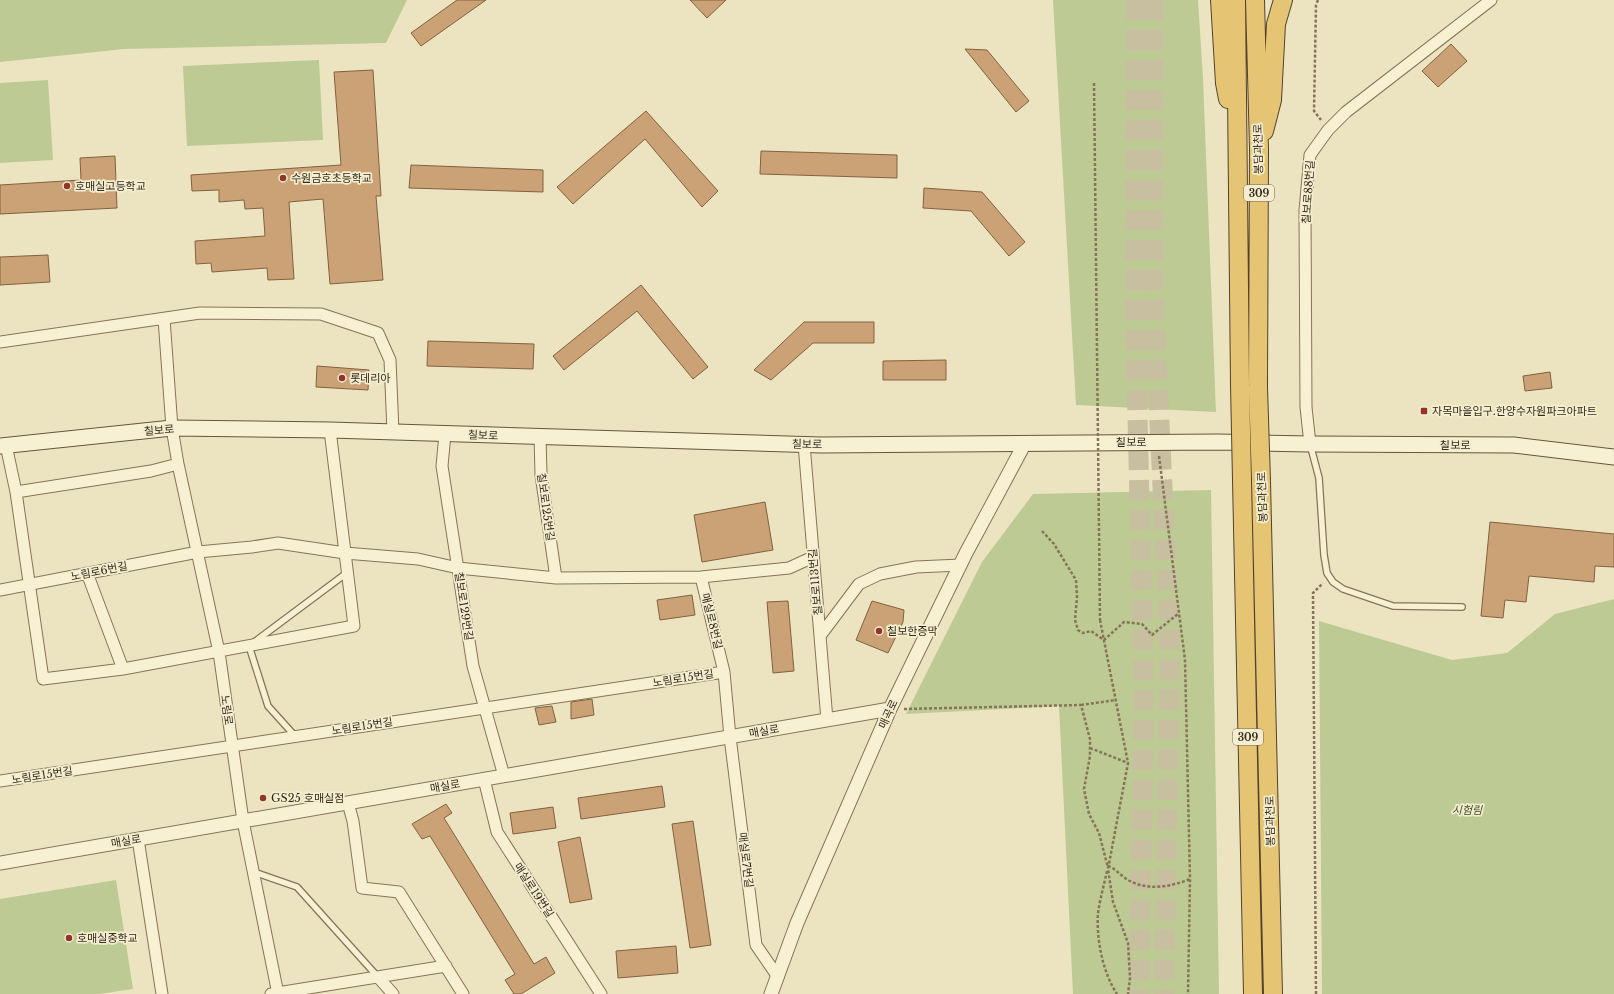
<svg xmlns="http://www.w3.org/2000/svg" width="1614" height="994" viewBox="0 0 1614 994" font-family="'Libre Baskerville','Noto Sans KR',serif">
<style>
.green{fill:#beca94}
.building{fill:#caa276;stroke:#83613f}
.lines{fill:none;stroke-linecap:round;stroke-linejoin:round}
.motorway-tunnel{stroke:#c7bf9f;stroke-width:20;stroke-dasharray:20 10;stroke-linecap:butt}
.service-casing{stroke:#857458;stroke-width:8}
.minor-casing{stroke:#857458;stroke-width:13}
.tertiary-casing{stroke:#857458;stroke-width:15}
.secondary-casing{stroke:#66553c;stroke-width:17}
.trunk-casing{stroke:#52422d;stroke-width:20}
.path{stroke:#857458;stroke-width:2.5;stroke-dasharray:3 2;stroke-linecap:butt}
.service{stroke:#f8f0d2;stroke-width:5.5}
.minor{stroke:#f8f0d2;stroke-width:11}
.tertiary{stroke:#f8f0d2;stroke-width:13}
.secondary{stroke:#f8f0d2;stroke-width:15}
.trunk{stroke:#e5c574;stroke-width:18}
.trunk-bridge-casing{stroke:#52422d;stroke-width:20;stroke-linecap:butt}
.path-bridge{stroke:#857458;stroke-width:2.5;stroke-dasharray:3 2;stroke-linecap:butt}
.trunk-bridge{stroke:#e5c574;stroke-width:18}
.poi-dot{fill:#92342a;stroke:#f4edcf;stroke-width:1.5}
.labels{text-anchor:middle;stroke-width:3.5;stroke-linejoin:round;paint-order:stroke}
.shield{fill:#f4edcf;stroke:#6e6552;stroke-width:1}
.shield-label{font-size:10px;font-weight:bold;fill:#342b1c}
.street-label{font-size:11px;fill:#342b1c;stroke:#f4edcf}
.poi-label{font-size:11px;fill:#342b1c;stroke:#f4edcf;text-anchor:start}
.park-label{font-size:11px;font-style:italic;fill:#405024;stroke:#f4edcf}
</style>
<rect width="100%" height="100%" fill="#ece4c0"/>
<path class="green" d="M0,0H407L386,43L124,49L0,62Z
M1053,0H1198L1203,78L1216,412L1076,405Z
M319,60L323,140L187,146L183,66Z
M48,80L53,160L0,163V83Z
M1211,490L1219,994H1073L1059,706L906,714L982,562L1033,494Z
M1614,599V994H1322L1319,621L1452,660L1507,653L1555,614Z
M116,880L133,989L99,994H0V899Z"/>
<path class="building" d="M457,0H486L421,46L411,33Z
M690,0H726L707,18Z
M1451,44L1467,61L1438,87L1422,71Z
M965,49L987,50L1029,101L1016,112Z
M373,70L381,196H376L383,280L330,284L323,199L289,202L294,279L268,280L267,268L212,272L211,263L196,264L195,241L265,236L263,208L245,209L244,200L219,202V190L192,191L191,175L341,165L334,72Z
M646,111L718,191L702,207L645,139L573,204L557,187Z
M761,151L897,155V178L760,174Z
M115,156L117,208L0,214V185L81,180L80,158Z
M411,165L543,170V192L409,188Z
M924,188L982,192L1025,242L1009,256L971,211L923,208Z
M48,255L50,282L0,285V257Z
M641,285L708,367L693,379L637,311L564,370L553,356Z
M804,322H874V343H813L771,380L754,370Z
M428,341L534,344L533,369L427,366Z
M946,360V380H883V361Z
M317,366L369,370L368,390L316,387Z
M1550,372L1552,388L1525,391L1523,376Z
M765,502L773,550L702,562L694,515Z
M1490,522L1614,534V567L1595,566L1594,582L1529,576L1526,602L1505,600L1503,618L1481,616Z
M692,595L695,615L660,620L657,600Z
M788,601L794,671L773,673L767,602Z
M872,601L904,610L903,622L888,653L856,640Z
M592,699L594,715L571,719V702Z
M552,706L556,722L539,725L535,708Z
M662,786L665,807L581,819L578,798Z
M446,804L452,813L444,818L534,964L546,957L555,973L521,994H514L505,980L515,974L430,836L422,839L412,824Z
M553,807L556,828L513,834L510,813Z
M693,821L711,945L690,948L672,824Z
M580,837L592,899L570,903L558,842Z
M676,946L678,973L618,978L616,951Z"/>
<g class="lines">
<path class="motorway-tunnel" d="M1136,0L1135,310L1144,694L1139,994
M1153,0V284L1170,647L1164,994"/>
<defs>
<path id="service" d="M1310,444L1319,478L1324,555L1327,573L1333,582L1343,589L1393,606L1462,607
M295,736L268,706L249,646L348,572
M254,872L297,887L378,977"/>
<path id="minor" d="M164,319L172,428L178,464L219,652L243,821L278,994
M0,342L200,313L321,314L378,333L390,360L393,432
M445,434L442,466L473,666L504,776
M540,436L541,475L556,578
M804,444L827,720
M1310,444L1306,407L1305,210L1310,155L1328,130L1346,112L1491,0
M6,445L16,492L43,679L123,669L354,626L330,430
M16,492L151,471L178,464
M87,573L123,669
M701,577L724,672L730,737L756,945L778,977
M0,590L198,552L252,547L278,543L345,553L418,559L458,568L556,578L701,577L789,568L813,557
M820,636L859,584L880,574L916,567L961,565
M484,779L497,832L601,994
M0,781L724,672
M348,803L353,821L362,888L399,892L463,994
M138,839L162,994
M378,977L393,994
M271,994L446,966"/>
<path id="tertiary" d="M0,863L890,709
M771,994L797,923L890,709L966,553L1025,443"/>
<path id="secondary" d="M0,446L172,428L330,430L821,445L1218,442L1310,444L1514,445L1614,457"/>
<path id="trunk" d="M1220,0L1225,83L1228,99
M1236,0L1240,385
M1255,0L1259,149L1258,387
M1264,131L1272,100L1276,24L1283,0
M1242,480L1253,994
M1261,481L1273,994"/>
</defs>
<use href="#service" class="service-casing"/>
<use href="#minor" class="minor-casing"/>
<use href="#tertiary" class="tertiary-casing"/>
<use href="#secondary" class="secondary-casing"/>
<use href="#trunk" class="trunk-casing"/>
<path class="path" d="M1318,0L1316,5L1314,111L1321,120
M1159,456L1185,660L1190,879L1188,994
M1042,531L1054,544L1076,580L1077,597L1075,620L1078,630L1083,633L1091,631L1104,640L1124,622L1142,624L1152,635L1179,613
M1100,620L1128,763L1108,869L1113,902L1128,943L1130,978L1128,994
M1081,705L1116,700
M904,709L1081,705L1090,739V756L1084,789L1089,814L1099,833L1108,868
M1090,748L1128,763
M1108,866C1114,867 1121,876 1128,880C1147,891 1171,887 1190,879
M1107,871C1104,885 1100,899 1098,913C1096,939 1103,973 1117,994
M1316,994L1313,593L1323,583"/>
<use href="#service" class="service"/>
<use href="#minor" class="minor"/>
<use href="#tertiary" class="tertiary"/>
<use href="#secondary" class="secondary"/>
<use href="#trunk" class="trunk"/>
<defs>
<path id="trunk-bridge" d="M1240,385L1242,480
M1258,387L1261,481"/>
</defs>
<use href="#trunk-bridge" class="trunk-bridge-casing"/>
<path class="path-bridge" d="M1094,83L1100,620"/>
<use href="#trunk-bridge" class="trunk-bridge"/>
</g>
<g class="poi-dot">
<circle cx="283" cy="178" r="4"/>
<circle cx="67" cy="186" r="4"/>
<circle cx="342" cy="378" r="4"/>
<rect x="1420" y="407" width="8" height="8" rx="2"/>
<circle cx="879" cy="631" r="4"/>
<circle cx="263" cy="798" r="4"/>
<circle cx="69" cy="938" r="4"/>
</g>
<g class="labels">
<g class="shield">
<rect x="1244" y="185" width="30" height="16" rx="3"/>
<rect x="1233" y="729" width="30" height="16" rx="3"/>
</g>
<g class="shield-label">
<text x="1259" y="197">309</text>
<text x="1248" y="741">309</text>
</g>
<g class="street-label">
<text transform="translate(1258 149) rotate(-91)" y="4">봉담과천로</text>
<text transform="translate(1308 192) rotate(-86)" y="4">칠보로88번길</text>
<text transform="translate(159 430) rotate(-5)" y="4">칠보로</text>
<text transform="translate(483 435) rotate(2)" y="4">칠보로</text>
<text x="1131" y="446">칠보로</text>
<text transform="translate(807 444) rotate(1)" y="4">칠보로</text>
<text x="1455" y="449">칠보로</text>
<text transform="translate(1262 497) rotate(-92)" y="4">봉담과천로</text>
<text transform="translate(546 507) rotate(82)" y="4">칠보로125번길</text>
<text transform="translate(99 571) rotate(-11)" y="4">노림로6번길</text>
<text transform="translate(815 582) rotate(-95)" y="4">칠보로113번길</text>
<text transform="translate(464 606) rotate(81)" y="4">칠보로129번길</text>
<text transform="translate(712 621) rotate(76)" y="4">매실로8번길</text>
<text transform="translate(683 678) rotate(-9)" y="4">노림로15번길</text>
<text transform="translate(227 710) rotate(82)" y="4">노림로</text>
<text transform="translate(888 714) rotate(-65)" y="4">매곡로</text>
<text transform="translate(362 726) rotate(-9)" y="4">노림로15번길</text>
<text transform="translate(764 731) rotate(-10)" y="4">매실로</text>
<text transform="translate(42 775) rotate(-9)" y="4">노림로15번길</text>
<text transform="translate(445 786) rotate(-10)" y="4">매실로</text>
<text transform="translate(1270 821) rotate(-91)" y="4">봉담과천로</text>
<text transform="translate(126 841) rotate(-10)" y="4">매실로</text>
<text transform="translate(746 860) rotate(83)" y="4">매실로7번길</text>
<text transform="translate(534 890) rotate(57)" y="4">매실로19번길</text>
</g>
<g class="poi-label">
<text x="291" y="182">수원금호초등학교</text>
<text x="75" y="190">호매실고등학교</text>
<text x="350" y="382">롯데리아</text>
<text x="1432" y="415">자목마을입구.한양수자원파크아파트</text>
<text x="887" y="635">칠보한증막</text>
<text x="271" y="802">GS25 호매실점</text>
<text x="77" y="942">호매실중학교</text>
</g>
<g class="park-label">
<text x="1467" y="814">시험림</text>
</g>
</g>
</svg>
